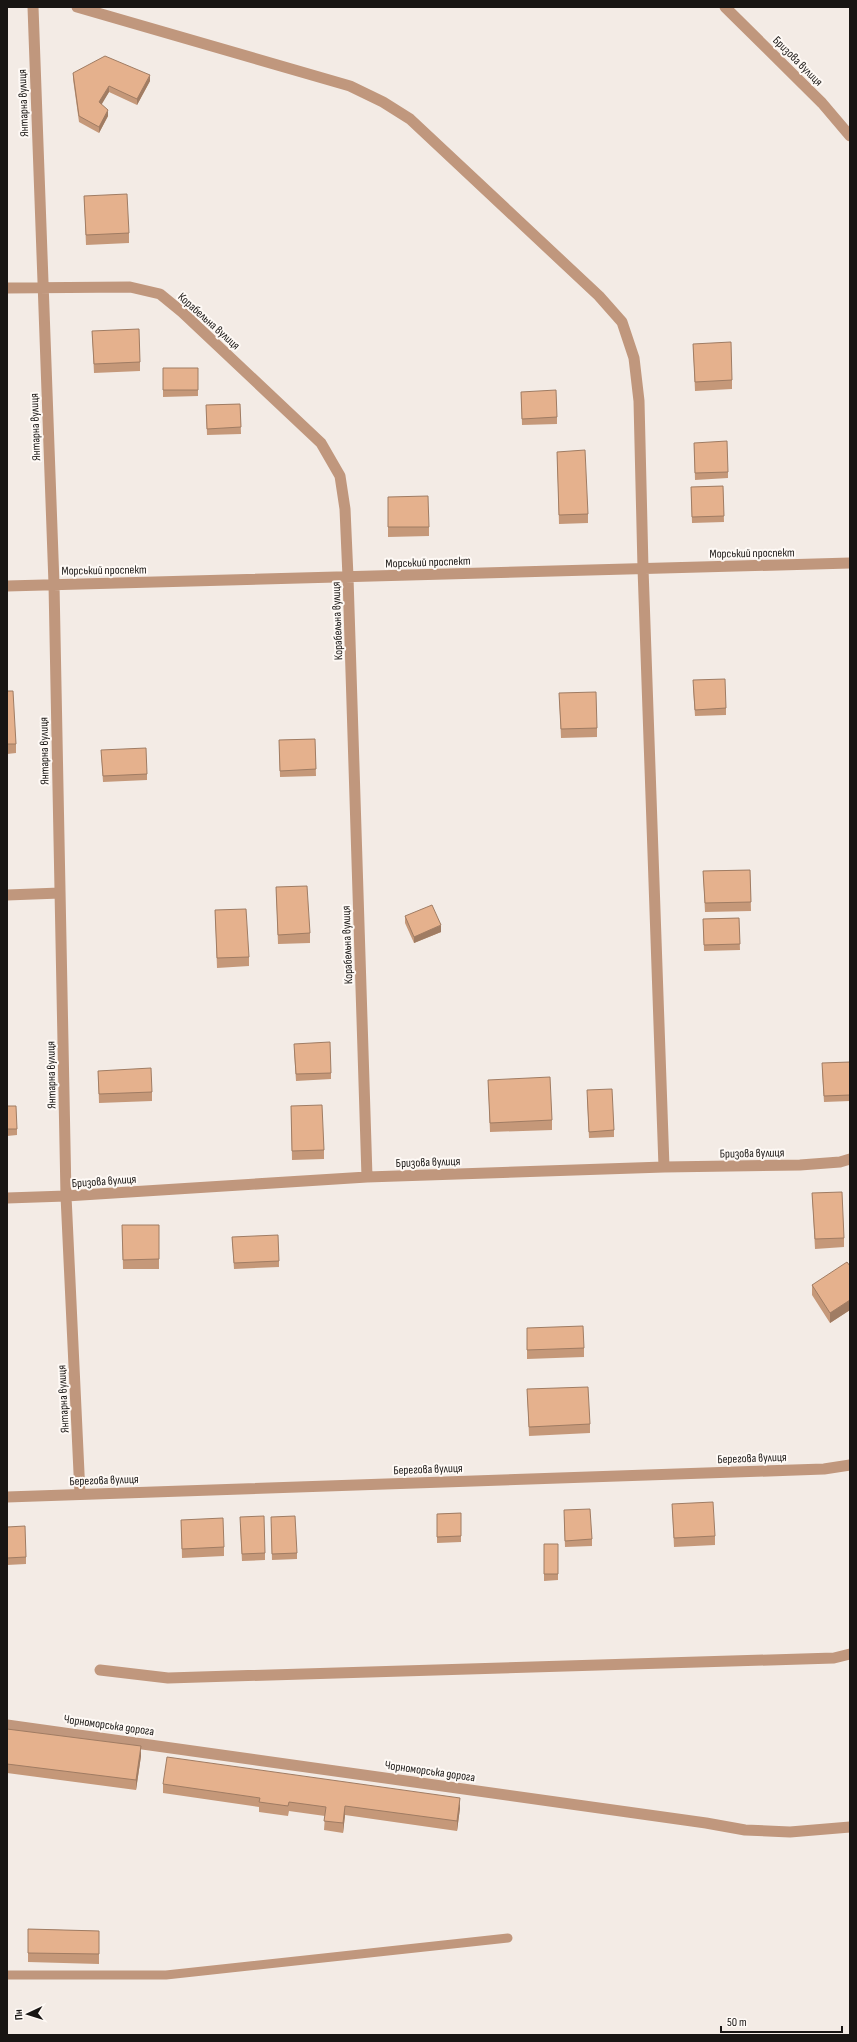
<svg xmlns="http://www.w3.org/2000/svg" width="857" height="2042" viewBox="0 0 857 2042" font-family="'Sofia Sans Condensed',sans-serif">
<style>
.lines{fill:none;stroke-linecap:round;stroke-linejoin:round}
.service{stroke:#c0977d;stroke-width:9}
.minor{stroke:#c0977d;stroke-width:11}
.wall{fill:#c59879}
.shaded-wall{fill:#a07c63}
.building{fill:#e5b18d;stroke:#a07c63}
.labels{text-anchor:middle;stroke-width:4;stroke-linejoin:round;paint-order:stroke}
.street-label{font-size:12px;fill:#181513;stroke:#fef9f5}
</style>
<rect width="100%" height="100%" fill="#f3ebe5"/>
<g class="lines">
<path class="service" d="M7,1975H166L508,1938"/>
<path class="minor" d="M33,7L54,584L66,1196L80,1494
M77,7L350,86L383,102L410,119L599,296L622,322L634,358L639,401L643,568L664,1167
M725,7L822,103L850,136
M7,288L130,287L160,294L182,312L321,443L340,476L345,509L348,577L367,1177
M7,586L850,563
M7,895L60,893
M7,1198L66,1196L367,1177L664,1167L800,1165L840,1162L850,1159
M7,1497L824,1469L850,1465
M100,1670L168,1678L834,1658L850,1654
M7,1725L706,1823L745,1830L790,1832L850,1827"/>
</g>
<path class="wall" d="M73,73L150,81L137,105L109,92L101,104L108,116L99,133L79,122L73,79Z
M84,196L129,233V243L86,245Z
M92,331L140,362V371L94,373Z
M693,344L732,380V389L695,391Z
M163,368H198V396L163,397Z
M521,392L557,417V424L522,425Z
M240,404L241,434L207,435L206,405Z
M694,443L728,472V478L695,480Z
M557,452L588,514V523L559,524Z
M723,486L724,522L692,523L691,487Z
M388,497L429,527V536L388,537Z
M693,687L726,708V715L695,716Z
M7,691L16,744V753L7,754Z
M559,693L597,728V737L561,738Z
M315,739L316,776L280,777L279,740Z
M101,750L147,774V780L103,782Z
M750,870L751,911L705,912L703,871Z
M276,887L310,933V943L278,944Z
M215,910L249,957V966L217,968Z
M405,916L441,932L414,943L405,923Z
M739,918L740,950L704,951L703,919Z
M294,1050L331,1073V1079L296,1081Z
M850,1062V1101L824,1102L822,1069Z
M98,1071L152,1092V1101L99,1103Z
M488,1080L552,1120V1130L490,1132Z
M587,1096L614,1130V1137L589,1138Z
M7,1106L17,1129V1135L7,1136Z
M291,1106L324,1150V1159L292,1160Z
M812,1193L844,1238V1247L815,1249Z
M122,1225H159V1269H123Z
M232,1237L279,1261V1267L234,1269Z
M850,1266V1310L830,1323L812,1295V1285Z
M527,1328L584,1348V1357L527,1359Z
M527,1389L590,1424V1433L529,1436Z
M672,1504L715,1536V1545L674,1547Z
M461,1513V1542L437,1543V1514Z
M564,1516L592,1539V1546L565,1547Z
M181,1520L224,1547V1556L182,1558Z
M240,1523L265,1553V1560L242,1561Z
M271,1523L297,1553V1559L272,1560Z
M7,1527L26,1557V1564L7,1565Z
M544,1544H558V1580L544,1581Z
M7,1729L141,1756L136,1790L7,1773Z
M163,1784L460,1808L457,1831L345,1815L343,1833L324,1830L325,1816L289,1811L288,1816L259,1812V1807L163,1793Z
M28,1929L99,1931V1964L28,1962Z"/>
<path class="shaded-wall" d="M150,75V81L137,105V99Z
M109,86V92L99,109V102Z
M108,110V116L99,133V127Z
M441,925V932L414,943V937Z
M850,1300V1310L830,1323V1313Z
M141,1746V1756L136,1790V1780Z
M460,1798V1808L457,1831V1821Z
M345,1806V1815L343,1833V1823Z"/>
<path class="building" d="M105,56L150,75L137,99L109,86L99,102L108,110L99,127L79,116L73,73Z
M127,194L129,233L86,235L84,196Z
M139,329L140,362L94,364L92,331Z
M731,342L732,380L695,382L693,344Z
M163,368H198V390H163Z
M556,390L557,417L522,419L521,392Z
M240,404L241,427L207,429L206,405Z
M727,441L728,472L695,473L694,443Z
M585,450L588,514L559,515L557,452Z
M723,486L724,516L692,517L691,487Z
M428,496L429,527H388V497Z
M725,679L726,708L695,710L693,680Z
M7,691H13L16,744H7Z
M596,692L597,728L561,729L559,693Z
M315,739L316,769L280,771L279,740Z
M146,748L147,774L103,776L101,750Z
M750,870L751,902L705,903L703,871Z
M307,886L310,933L278,935L276,887Z
M432,905L441,925L414,937L405,916Z
M246,909L249,957L217,958L215,910Z
M739,918L740,944L704,945L703,919Z
M330,1042L331,1073L296,1074L294,1044Z
M850,1062V1095L824,1096L822,1063Z
M151,1068L152,1092L99,1094L98,1071Z
M550,1077L552,1120L490,1123L488,1080Z
M612,1089L614,1130L589,1132L587,1090Z
M322,1105L324,1150L292,1151L291,1106Z
M7,1106H16L17,1129H7Z
M842,1192L844,1238L815,1239L812,1193Z
M122,1225H159V1259L123,1260Z
M278,1235L279,1261L234,1263L232,1237Z
M847,1262L850,1266V1300L830,1313L812,1285Z
M583,1326L584,1348L527,1350V1328Z
M588,1387L590,1424L529,1427L527,1389Z
M713,1502L715,1536L674,1538L672,1504Z
M590,1509L592,1539L565,1541L564,1510Z
M461,1513V1536L437,1537V1514Z
M264,1516L265,1553L242,1554L240,1517Z
M295,1516L297,1553L272,1554L271,1517Z
M223,1518L224,1547L182,1549L181,1520Z
M25,1526L26,1557L7,1558V1527Z
M544,1544H558V1574H544Z
M7,1729L141,1746L136,1780L7,1764Z
M167,1757L460,1798L457,1821L345,1806L343,1823L324,1821L326,1807L289,1802L288,1806L259,1802L260,1798L163,1784Z
M28,1929L99,1931V1954L28,1953Z"/>
<g class="labels">
<g class="street-label">
<text transform="translate(798 61) rotate(45)" y="4">Бризова вулиця</text>
<text transform="translate(23 103) rotate(-92)" y="4">Янтарна вулиця</text>
<text transform="translate(209 321) rotate(42)" y="4">Корабельна вулиця</text>
<text transform="translate(35 427) rotate(-92)" y="4">Янтарна вулиця</text>
<text transform="translate(752 553) rotate(-1)" y="4">Морський проспект</text>
<text transform="translate(428 562) rotate(-2)" y="4">Морський проспект</text>
<text transform="translate(104 570) rotate(-1)" y="4">Морський проспект</text>
<text transform="translate(337 621) rotate(-92)" y="4">Корабельна вулиця</text>
<text transform="translate(44 751) rotate(-91)" y="4">Янтарна вулиця</text>
<text transform="translate(347 945) rotate(-92)" y="4">Корабельна вулиця</text>
<text transform="translate(51 1075) rotate(-91)" y="4">Янтарна вулиця</text>
<text transform="translate(752 1153) rotate(-1)" y="4">Бризова вулиця</text>
<text transform="translate(428 1162) rotate(-2)" y="4">Бризова вулиця</text>
<text transform="translate(104 1181) rotate(-4)" y="4">Бризова вулиця</text>
<text transform="translate(63 1399) rotate(-93)" y="4">Янтарна вулиця</text>
<text transform="translate(752 1458) rotate(-2)" y="4">Берегова вулиця</text>
<text transform="translate(428 1469) rotate(-2)" y="4">Берегова вулиця</text>
<text transform="translate(104 1480) rotate(-2)" y="4">Берегова вулиця</text>
<text transform="translate(109 1725) rotate(8)" y="4">Чорноморська дорога</text>
<text transform="translate(430 1771) rotate(8)" y="4">Чорноморська дорога</text>
</g>
</g>
<rect width="857" height="2042" fill="none" stroke="#181513" stroke-width="16"/>
<g transform="translate(28 2014) rotate(266)" stroke="#fef9f5" stroke-width="3" paint-order="stroke">
<path d="M0-3L7 15L0 10L-7 15Z" fill="#181513"/>
<text y="-6" font-size="11" font-weight="bold" text-anchor="middle" fill="#181513">Пн</text>
</g>
<path d="M721 2026v6h121v-6" fill="none" stroke="#181513" stroke-width="2"/>
<text x="727" y="2026" font-size="12" fill="#181513" stroke="#fef9f5" stroke-width="3" paint-order="stroke">50 m</text>
</svg>
